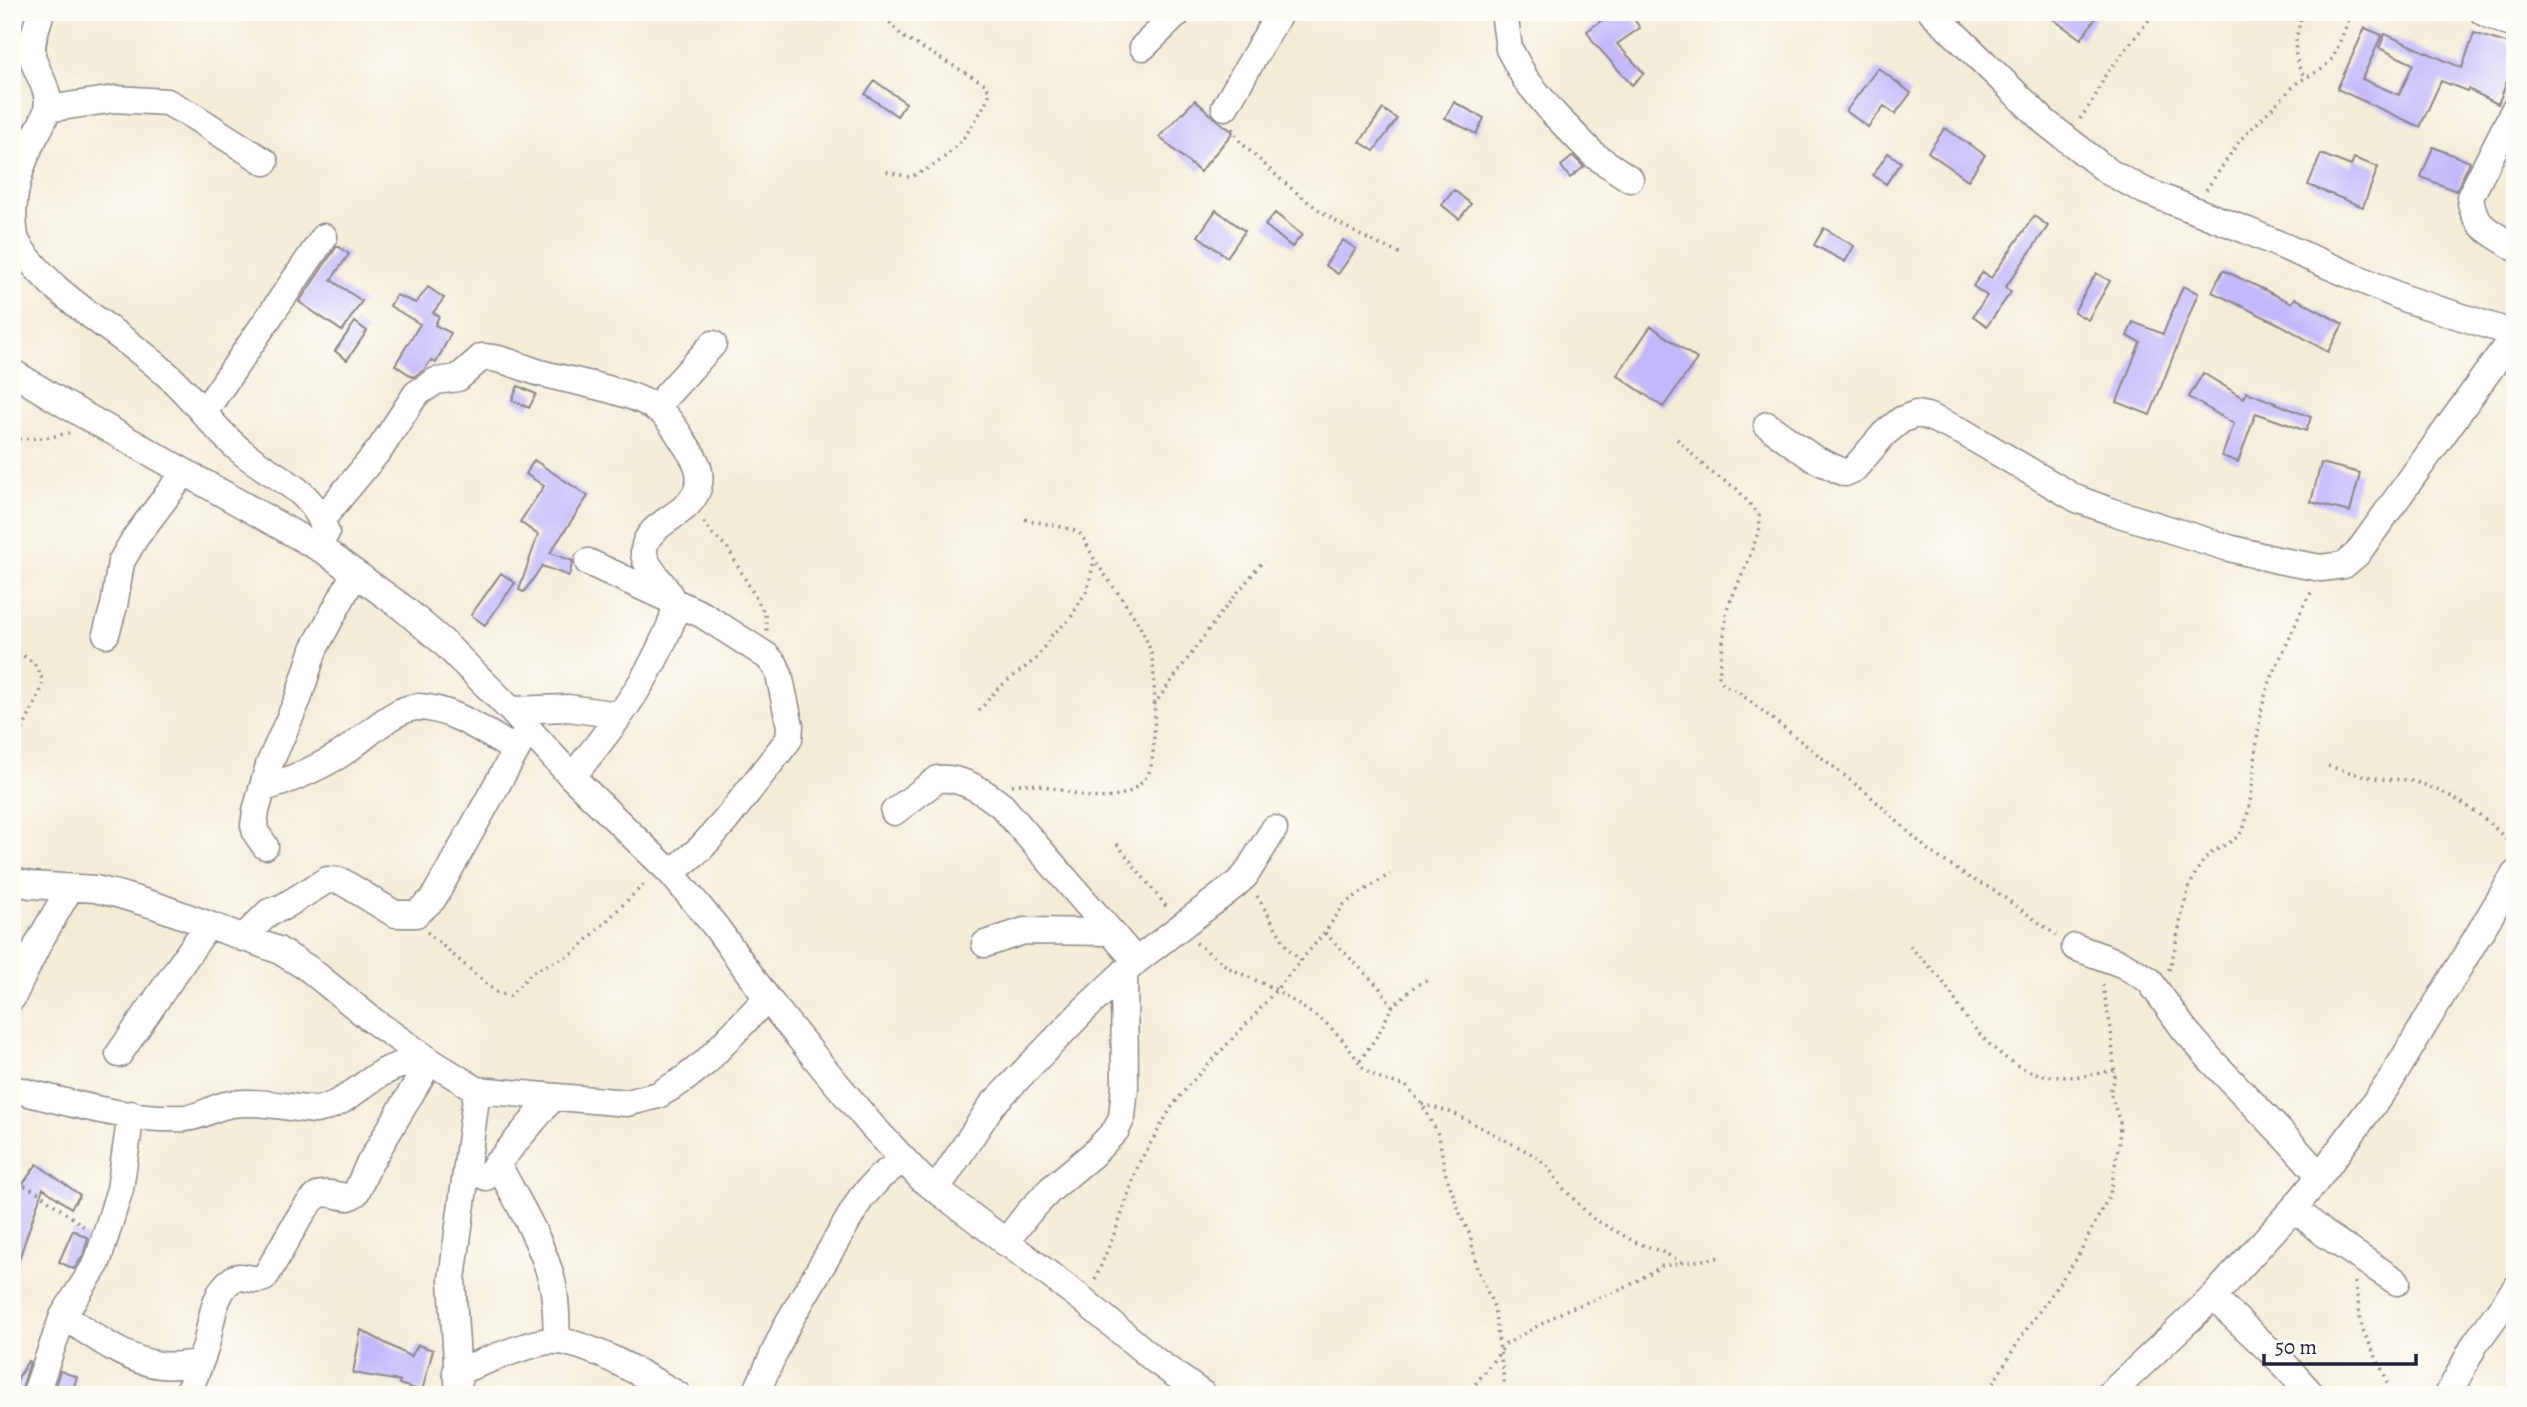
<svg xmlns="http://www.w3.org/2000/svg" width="2527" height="1407" viewBox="0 0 2527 1407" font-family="Alegreya,serif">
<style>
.building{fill:#c3b8fb}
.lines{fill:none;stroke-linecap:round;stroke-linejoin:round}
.minor-casing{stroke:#8a8789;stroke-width:29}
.path{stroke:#8a8789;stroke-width:3.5;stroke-dasharray:2 5;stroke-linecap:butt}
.minor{stroke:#fff;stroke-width:26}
</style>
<rect width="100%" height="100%" fill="#fdfcf7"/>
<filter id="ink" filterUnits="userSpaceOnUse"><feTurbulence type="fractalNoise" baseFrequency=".0143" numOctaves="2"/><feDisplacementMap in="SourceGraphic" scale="14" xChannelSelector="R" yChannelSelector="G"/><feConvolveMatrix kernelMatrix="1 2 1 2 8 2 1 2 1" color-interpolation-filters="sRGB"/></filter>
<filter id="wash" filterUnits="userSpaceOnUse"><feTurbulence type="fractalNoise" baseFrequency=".00686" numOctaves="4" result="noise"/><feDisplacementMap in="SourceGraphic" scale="28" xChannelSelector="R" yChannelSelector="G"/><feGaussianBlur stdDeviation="1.57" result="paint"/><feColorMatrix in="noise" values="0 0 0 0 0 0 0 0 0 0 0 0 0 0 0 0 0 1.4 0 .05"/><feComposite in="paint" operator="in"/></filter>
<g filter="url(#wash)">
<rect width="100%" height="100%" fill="#f3ecd7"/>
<g id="blocks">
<path class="building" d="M1613,12H1629L1640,28L1617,44L1644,73L1632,85L1594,43L1587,31Z
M2043,12H2100L2081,39Z
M2365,28L2382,35L2362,79L2399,95L2413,64L2379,48L2385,34L2462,68L2474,33L2515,46V61L2498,104L2468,89L2467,91L2441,81L2420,127L2337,89Z
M1878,68L1911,93L1895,114L1884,106L1868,127L1846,111Z
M875,81L906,103L897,116L865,94Z
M1195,100L1217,120L1233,132L1200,172L1159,137Z
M1454,102L1484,118L1476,134L1445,118Z
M1383,109L1397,119L1374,151L1360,142Z
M1945,128L1985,155L1968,180L1928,152Z
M2433,147L2470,162L2456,191L2421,177Z
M1888,153L1901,162L1886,184L1873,175Z
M2321,154L2351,166L2354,158L2378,167L2363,207L2308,185Z
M1573,156L1584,167L1570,178L1561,166Z
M1454,190L1471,204L1459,219L1442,205Z
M1216,210L1245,231L1227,257L1198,236Z
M1275,213L1302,235L1292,247L1265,225Z
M2034,216L2048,226L2005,288L2011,292L1987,326L1973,316L1987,296L1973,286L1983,272L1991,278Z
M1824,228L1854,246L1845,262L1814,245Z
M1343,240L1356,249L1338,274L1325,265Z
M337,246L349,254L331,280L362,301L342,331L299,302Z
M2223,270L2292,303L2295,298L2343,324L2328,352L2281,325L2212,292Z
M2096,273L2110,281L2088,320L2074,312Z
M2183,286L2198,293L2150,415L2117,402L2140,342L2127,336L2133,322L2163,334Z
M428,287L444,298L433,313L439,316L435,325L451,333L436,363L431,360L424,370L413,377L395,365L420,324L390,306L396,295L416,303Z
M355,322L367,331L347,360L335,351Z
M1651,326L1697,359L1663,407L1617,375Z
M2203,373L2244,398L2247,392L2311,417L2306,431L2256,413L2238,462L2222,456L2234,424L2189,397Z
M518,386L536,394L529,408L512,400Z
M534,460L588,496L550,553L573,561L569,576L542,566L524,592L519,590L538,535L520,522L544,486L526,474Z
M2321,463L2360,473L2350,512L2311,502Z
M501,573L515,583L485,625L471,615Z
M37,1164L80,1195L71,1208L43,1188L15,1271L12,1270V1230L18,1213L12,1211V1199Z
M73,1230L88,1238L83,1256L74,1269L59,1262Z
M361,1330L411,1357L418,1345L433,1350L422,1391L399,1384L400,1381L353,1373Z
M28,1361L30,1362L20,1395H12V1388Z
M60,1371L77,1377L74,1386L89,1395H52Z"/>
</g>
</g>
<g filter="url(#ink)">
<use href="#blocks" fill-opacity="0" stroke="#8a8789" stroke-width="2"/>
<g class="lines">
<defs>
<path id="minor" d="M41,12C37,26 29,44 33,59C38,76 51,91 47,110C44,123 34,136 29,148C17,175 10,207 15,236C17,249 44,276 54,286C88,317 129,340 163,371C192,395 212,428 241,451C274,479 314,488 326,533
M1504,12L1509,49L1526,80L1554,114L1594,155L1630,179
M1932,12L2045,122L2109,172L2126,181L2145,191L2248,231L2406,299L2515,334
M2483,12L2515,26
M1143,47L1179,12
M1225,107L1280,12
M2515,108L2470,197C2474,229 2491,231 2515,248
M47,109L115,99L167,102L193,116L265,162
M12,372L66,405L326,552L403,608L443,642L511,710L572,777L671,873L716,927L767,998L826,1071L872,1126L922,1179L1082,1299L1156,1361L1204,1395
M655,408L713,344
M204,412L324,237
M1767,425L1813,458L1845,473L1854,469L1884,434L1901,420L1916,414L1927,416L1963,432L2077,499L2110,511L2229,548L2277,560L2321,568L2344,565L2357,554L2515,334
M322,519L380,449L416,394L436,381L458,378L482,357C503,357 524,369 544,374C575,382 635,391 660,411C670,419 678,433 685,444C693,456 702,469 699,483C694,517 647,519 644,550C642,570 675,588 674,611C673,622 666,635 661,646C639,694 605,736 572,777
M588,562L703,615L767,656L775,665L779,674L790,726L789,739L726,820L701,848L671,873
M106,634L114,606L121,562L135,538L184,473
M511,710L568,708L619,715
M262,789C288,781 312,771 336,757C358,745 393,707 418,707C453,708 486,733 516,750
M894,812L938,779C961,776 985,792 1002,806L1136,961
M265,846L256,833L254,825L256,811L269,765L298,699L314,649L355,573
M12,881L31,885L95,889L117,894L157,906L278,950L309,969L372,1020L430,1061L477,1090L627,1103L658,1095L683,1080L706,1062L767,998
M243,938L269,912L283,907L327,880L341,881L395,914H416L433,899L528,729
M985,944L1024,931L1111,932
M2075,947L2122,964L2149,980L2184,1029L2211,1060L2289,1141L2320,1176
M12,998L39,942L70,888
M119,1054L208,925
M12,1089C69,1102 126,1121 186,1118C202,1117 215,1106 231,1104C259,1100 288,1108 316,1110C344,1105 359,1086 382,1073C397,1064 413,1062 430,1061
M497,1163C517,1201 541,1239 552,1281C557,1301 556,1321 557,1341
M486,1177L553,1097
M936,1190L992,1105L1084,1010L1136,961L1234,886L1245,876L1274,829
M2294,1208L2325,1234L2397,1282
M1005,1243L1028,1213L1051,1189L1093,1154L1116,1130L1122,1117L1125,1087L1124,972
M2213,1297L2285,1365L2312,1395
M63,1316C92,1334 125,1361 161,1365C173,1367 187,1364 200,1363
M456,1372C482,1363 524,1344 549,1341C582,1338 649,1378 678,1395
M35,1395L63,1316L97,1263L120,1189L131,1114
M187,1395C193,1380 200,1364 205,1349C211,1328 212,1292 233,1279C242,1273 254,1283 264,1278C277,1261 304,1198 322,1194C330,1192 341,1197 349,1197L356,1193L368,1166L430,1061
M459,1395L452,1279L477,1090
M755,1395L787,1325L861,1198L880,1177L903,1159
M2109,1395L2213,1297L2294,1208L2320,1176L2389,1083L2515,874
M2448,1395L2475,1344L2515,1289"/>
</defs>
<use href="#minor" class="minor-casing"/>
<path class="path" d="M880,12L903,37L985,84L990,93C973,131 948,164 909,177L884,171
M2302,12C2297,39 2289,53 2305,78
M2080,119L2094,99L2105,76L2155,12
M1232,128C1238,142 1250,151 1261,161C1302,201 1348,234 1402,254
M2206,190L2241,139L2298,82L2322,69L2333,58L2352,12
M12,439L45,438L69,433
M1677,439L1709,471L1737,489L1759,515L1760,527L1748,561L1727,609L1719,676L1724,685L1737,691L1868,794L1928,850L1968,877L1994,890L2056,935
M704,522L711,533L727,547L765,614L767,631
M12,648L34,663L43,681L40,693L12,752
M1154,705L1218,617L1264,560
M979,711L997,689L1036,659L1052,635L1070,619L1088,588L1094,561
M2328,766C2345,771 2363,776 2381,779C2390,780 2399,779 2408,780C2450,790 2489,817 2515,850
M1012,785C1052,777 1093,813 1132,790C1139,786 1147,778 1150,770C1156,753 1156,671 1151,653C1141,619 1115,591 1096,562C1090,553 1087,541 1080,534C1073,527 1037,523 1024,519
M1117,844L1169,910
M1257,896L1287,947L1300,961
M427,932L496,992L510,996L532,972L574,953L646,882
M1325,933L1379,987L1392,1006L1379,1033L1359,1062
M1196,943L1229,968L1275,989L1326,1023L1341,1038L1366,1071L1381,1079L1406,1086L1422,1104L1439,1136L1445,1172L1461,1216L1470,1235L1477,1268L1494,1307L1506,1395
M1910,946C1921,958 1933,969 1943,982C1953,995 1960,1011 1970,1023C2014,1076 2048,1086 2114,1070
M2169,970C2181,934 2180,890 2205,859C2216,846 2240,843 2245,824C2255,788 2254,750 2261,713C2266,683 2282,656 2294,628C2300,614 2304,602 2313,590
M1392,1007L1416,985L1431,979
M1422,1104L1453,1113L1532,1154L1548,1167L1562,1187L1592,1218L1637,1243L1660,1251L1684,1263
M12,1179L37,1192L86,1228
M1095,1280L1119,1222L1139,1163L1173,1105L1189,1085L1254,1016L1325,932L1345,903L1390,874
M2355,1282L2362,1328L2386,1378L2390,1395
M1467,1395L1506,1344L1566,1310L1623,1289L1662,1266L1722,1257
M1986,1395L2021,1337L2077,1258L2110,1194L2119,1143L2120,1123L2110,1091L2115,1079L2111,1029L2102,982"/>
<use href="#minor" class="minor"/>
</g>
</g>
<rect width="2527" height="1407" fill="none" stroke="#fdfcf7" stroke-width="42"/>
<path d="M2264 1354v10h152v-10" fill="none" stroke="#22223b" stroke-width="3.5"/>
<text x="2275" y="1354" font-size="21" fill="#22223b" stroke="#fdfcf7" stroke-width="5" paint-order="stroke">50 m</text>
</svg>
